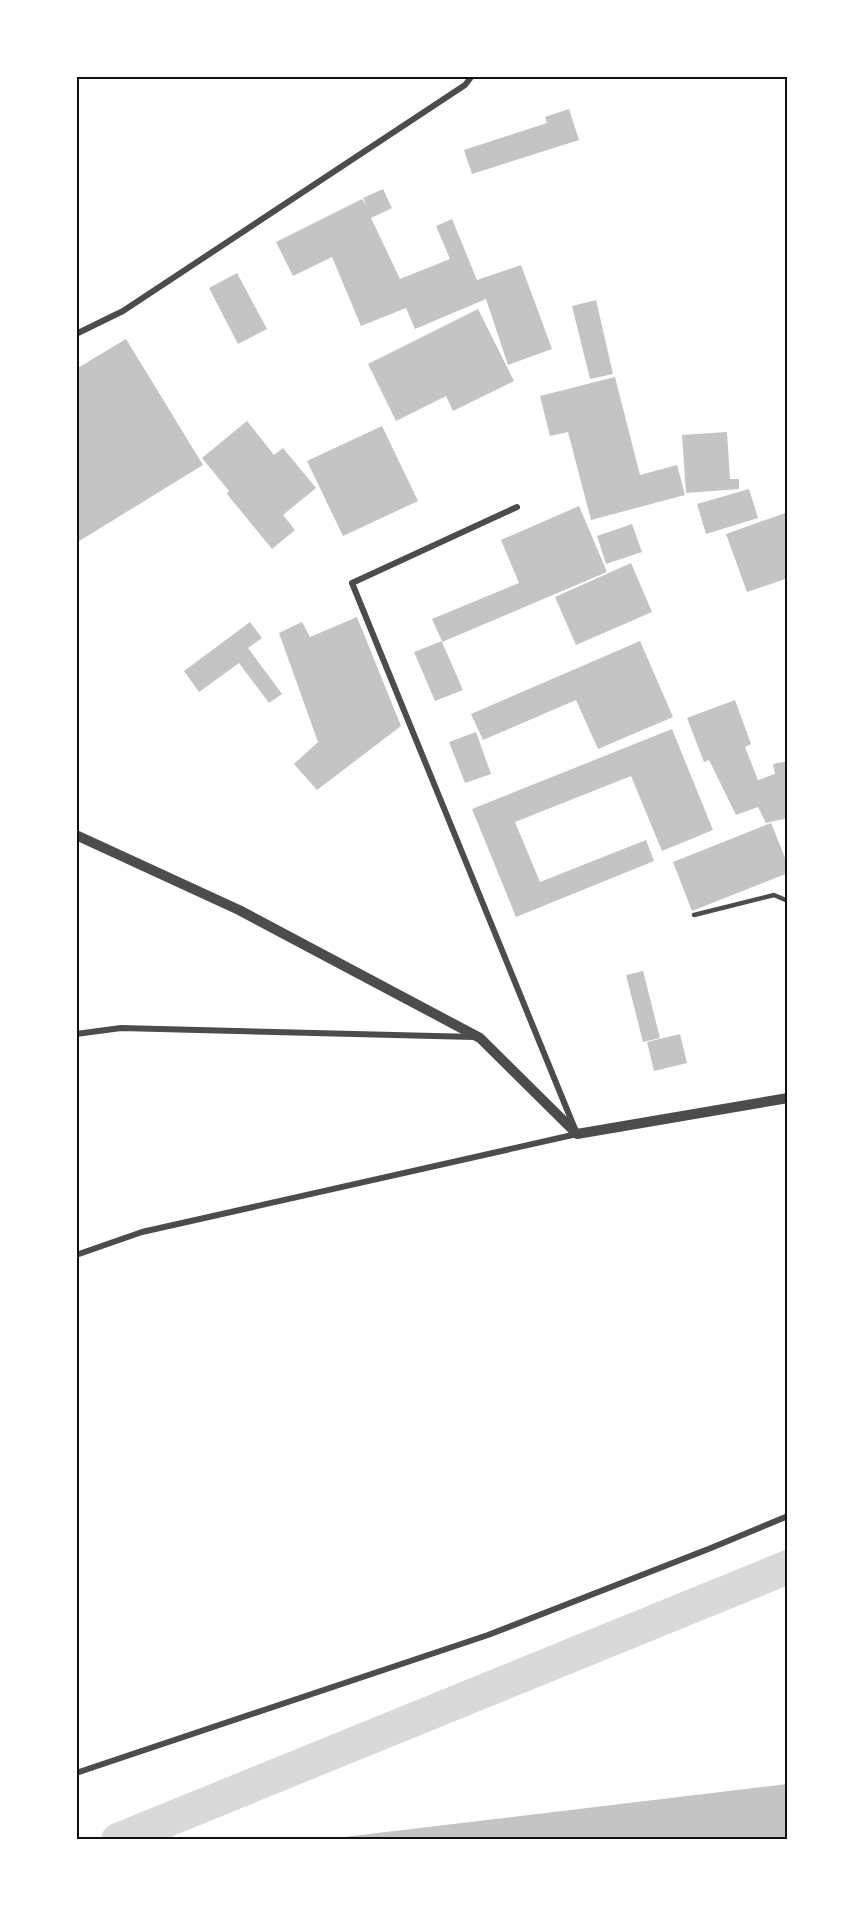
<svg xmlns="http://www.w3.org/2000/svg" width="864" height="1916" viewBox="0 0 864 1916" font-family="Barlow,sans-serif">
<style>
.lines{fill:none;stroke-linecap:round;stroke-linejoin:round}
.canal{stroke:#d9d9d9;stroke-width:34}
.building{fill:#c4c4c4}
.service{stroke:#4c4c4c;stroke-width:4.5}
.minor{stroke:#4c4c4c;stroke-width:6}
.tertiary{stroke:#4c4c4c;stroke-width:10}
.neatline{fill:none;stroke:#111;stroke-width:2}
</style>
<rect width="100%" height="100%" fill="#fff"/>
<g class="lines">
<path class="canal" d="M118,1840L788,1567"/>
</g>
<path class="building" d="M569,109L579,140L472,174L464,150L547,123L545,117Z
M383,189L392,208L371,218L400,279L450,259L436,226L452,219L477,280L521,265L552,349L508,365L486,299L415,329L406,308L361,326L332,257L293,276L276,242L362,199L367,207L363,198Z
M237,273L267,329L238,344L209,288Z
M596,300L613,374L590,379L572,306Z
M478,309L514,381L453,411L446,396L396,421L368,364Z
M126,339L203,465L76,543V369Z
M615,377L640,475L677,465L685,495L591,520L568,432L550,436L540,396Z
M247,421L274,455L283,448L316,488L283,515L295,530L272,549L227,494L229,491L202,458Z
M382,426L418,501L343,536L307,461Z
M727,432L730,479H739V489L686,493L682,435Z
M749,489L758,518L706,534L697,504Z
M579,506L607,572L442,642L463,690L435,701L414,652L442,641L432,619L519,583L501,540Z
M788,512V578L747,592L726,534Z
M632,524L642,552L606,564L597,536Z
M631,563L652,612L576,645L555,597Z
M357,617L401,726L317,790L294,764L318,742L279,633L302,622L310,637Z
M250,622L262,638L248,648L282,694L269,703L239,663L199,692L184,671Z
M640,641L673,717L598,749L576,700L483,740L471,714Z
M735,700L751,744L745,747L758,780L775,774L773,764L788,761V818L766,823L758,807L736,815L709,760L704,762L687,718Z
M672,729L713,830L662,851L631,776L515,822L540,882L646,840L654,861L516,917L472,809Z
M476,732L491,774L465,783L449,742Z
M771,823L788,865V873L692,911L673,862Z
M643,971L660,1038L643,1042L626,975Z
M680,1034L687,1063L654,1071L647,1042Z
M788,1784V1840H344V1837Z"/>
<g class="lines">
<path class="service" d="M694,915L774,895L788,901"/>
<path class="minor" d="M76,334L123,311L465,85L472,76
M76,1034L121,1028L474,1037
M76,1255L142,1232L577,1134L352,583L517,507
M76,1773L488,1635L711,1548L788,1516"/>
<path class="tertiary" d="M76,835L239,910L480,1038L577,1134L788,1098"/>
</g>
<rect width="864" height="1916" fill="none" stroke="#ffffff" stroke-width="156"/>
<rect x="78" y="78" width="708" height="1760" class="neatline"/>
</svg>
